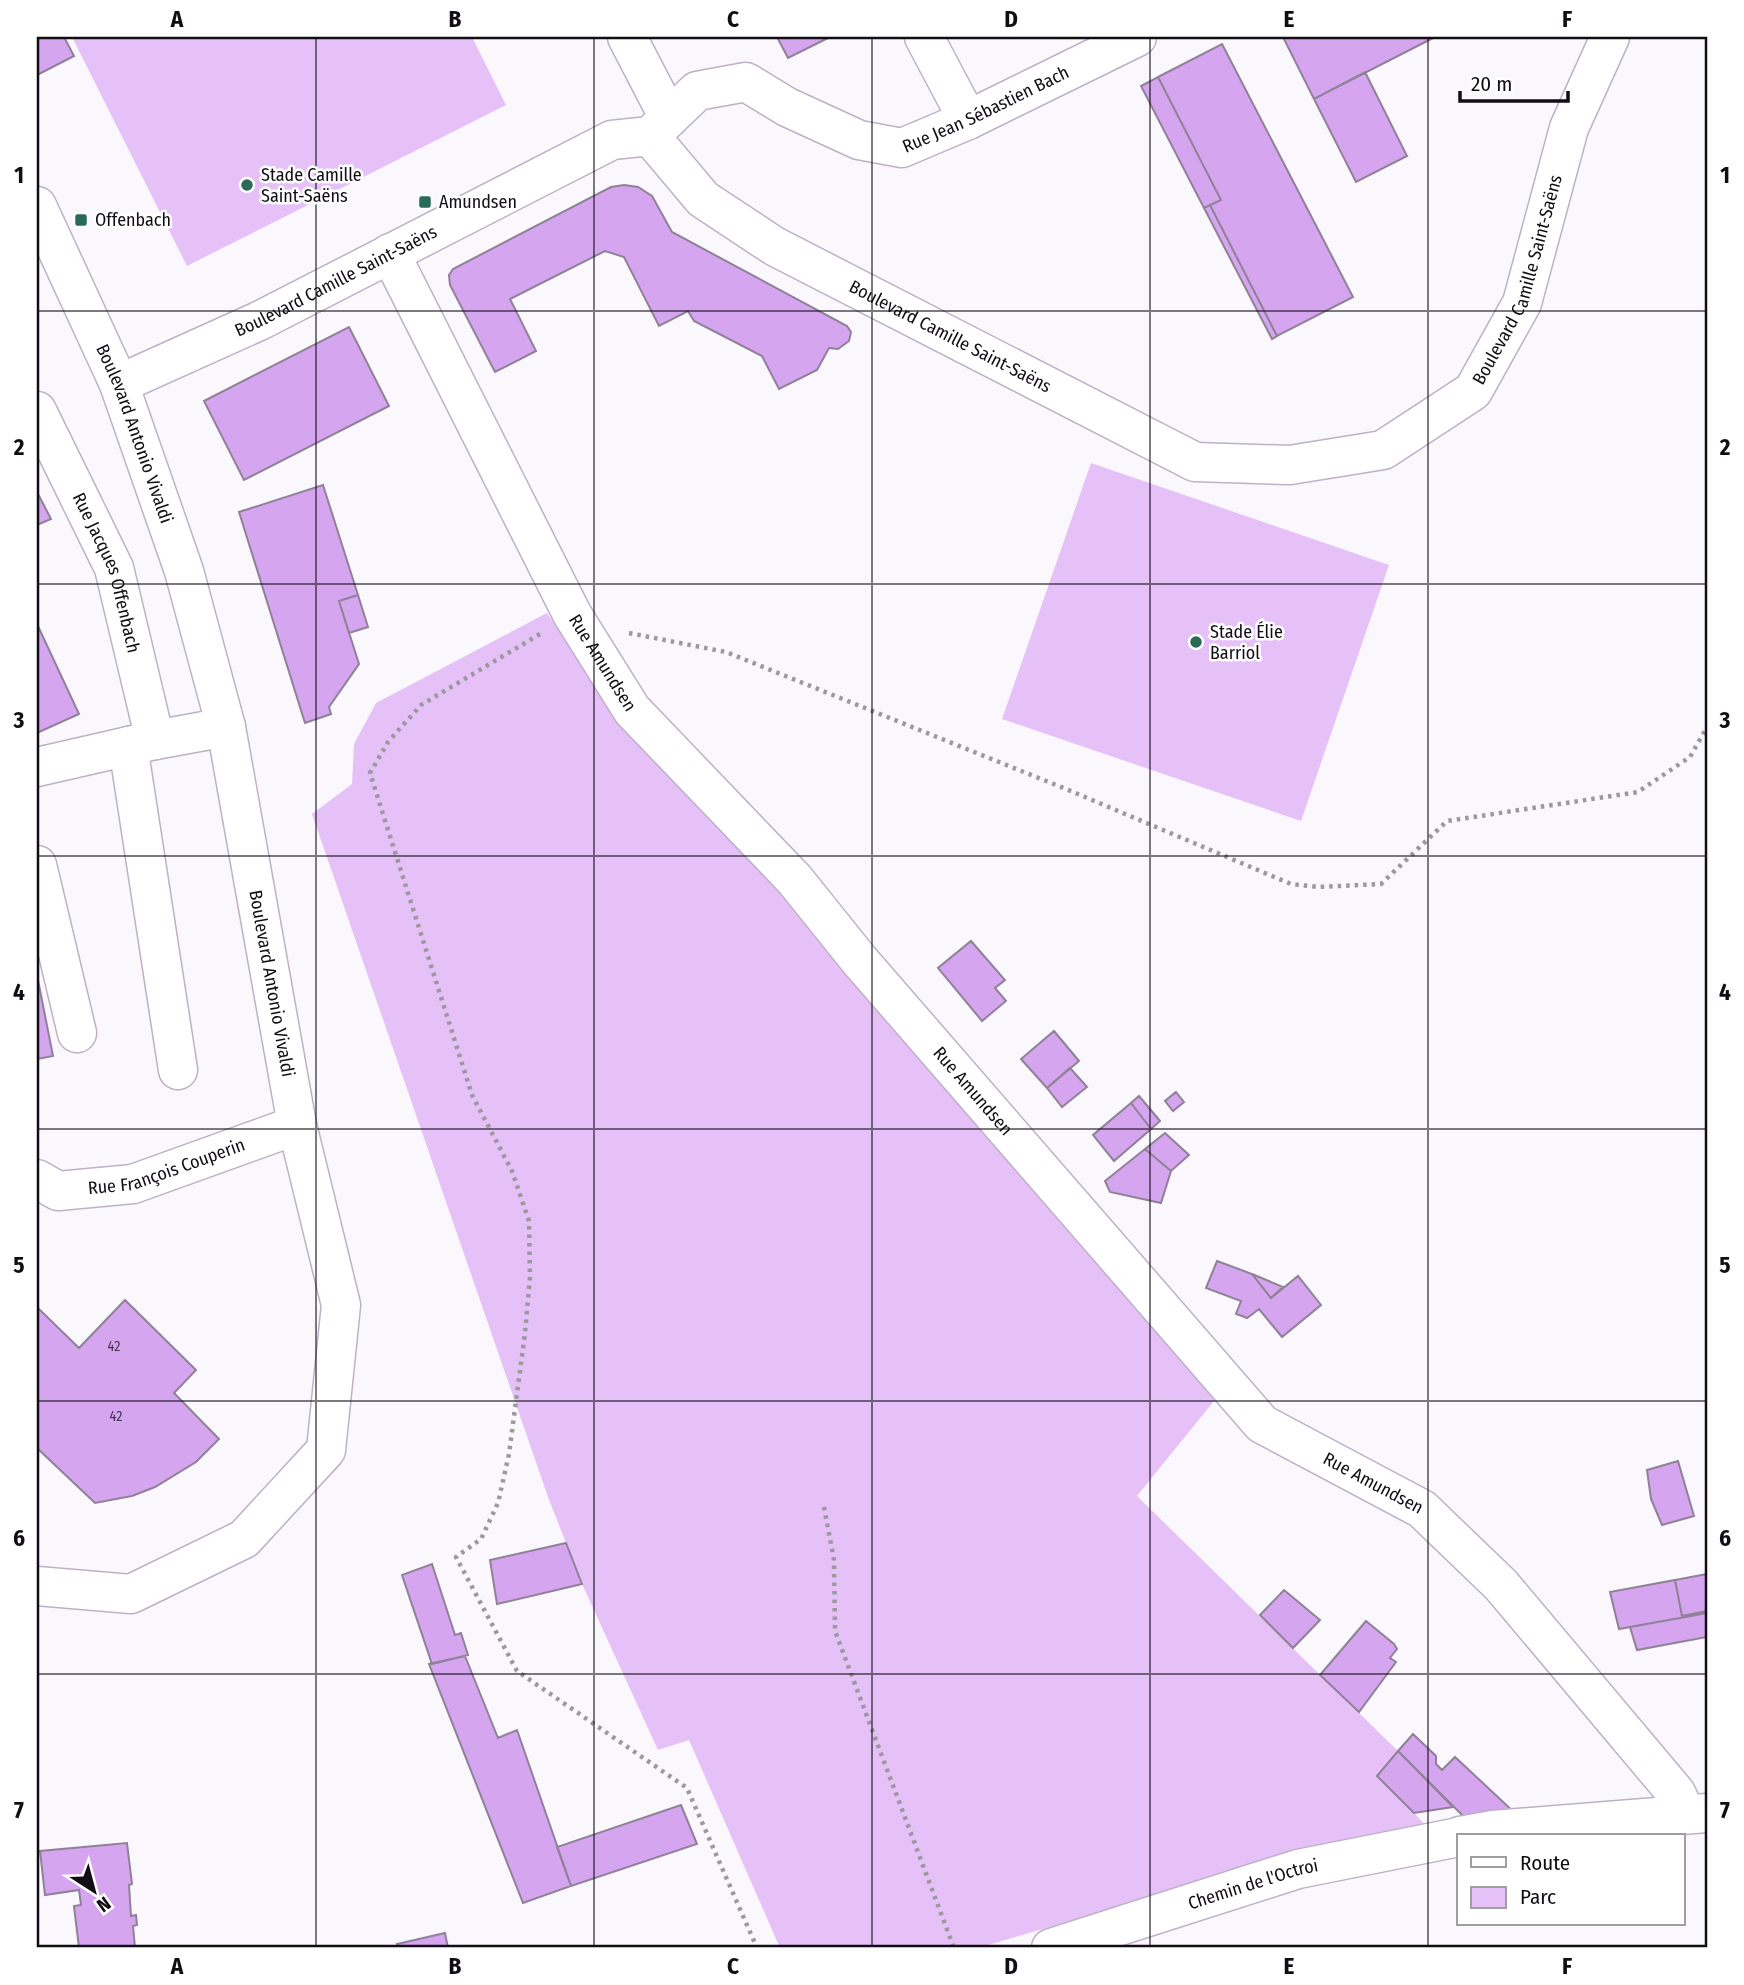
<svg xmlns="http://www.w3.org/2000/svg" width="1744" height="1985" viewBox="0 0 1744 1985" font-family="'Fira Sans Condensed',sans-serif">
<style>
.green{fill:#e5c1f8}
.building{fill:#d6a5ef;stroke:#8f8197;stroke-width:2}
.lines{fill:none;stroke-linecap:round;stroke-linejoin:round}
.minor-casing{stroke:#beb0c6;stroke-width:41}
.path{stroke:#9b989e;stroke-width:4.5;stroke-dasharray:3.5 5;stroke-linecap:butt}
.minor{stroke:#fff;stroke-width:38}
.grid{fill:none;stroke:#120d15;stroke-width:2;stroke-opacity:0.55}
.poi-dot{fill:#2a6a57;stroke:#fff;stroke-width:2.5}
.labels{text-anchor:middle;stroke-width:5;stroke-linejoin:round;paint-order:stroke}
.number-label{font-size:14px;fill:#43334c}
.street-label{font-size:18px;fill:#120d15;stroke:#fff}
.poi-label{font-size:18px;fill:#120d15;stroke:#fff;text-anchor:start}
.neatline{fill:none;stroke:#120d15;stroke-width:2.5}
.grid-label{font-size:23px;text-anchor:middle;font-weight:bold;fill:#120d15}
</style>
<rect width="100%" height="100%" fill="#fbf8fd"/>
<path class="green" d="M72,37H472L506,105L187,266Z
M1091,463L1389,565L1301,821L1002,719Z
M547,613L609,705L787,889L1218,1396L1137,1496L1398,1751L1414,1813L1428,1828L1342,1841L978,1948H780L689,1740L658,1750L582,1584L548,1497L312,814L352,784L354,744L376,703Z"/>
<path class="building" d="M37,37H64L74,56L37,75Z
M777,37H830L788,58Z
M1283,37H1435L1314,99Z
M1222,44L1353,297L1277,336L1210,205L1221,200L1158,77Z
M1365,72L1407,156L1356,182L1314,99Z
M1158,77L1221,200L1204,208L1141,86Z
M624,185L638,187L652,196L672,232L847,326L851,332L849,341L838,349L829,348L817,370L779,389L762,356L694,321L688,311L659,326L624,257L605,251L510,299L536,351L495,372L450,285L449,275L453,269L611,187Z
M1210,205L1277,336L1272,339L1204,208Z
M349,327L389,406L244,480L204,401Z
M323,485L358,595L339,601L359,664L329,707L331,714L305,723L239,512Z
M37,492L51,519L37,525Z
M358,595L368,627L349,633L339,601Z
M37,624L79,714L37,733Z
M971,941L1005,980L995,988L1006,1001L982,1021L938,968Z
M37,975L53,1056L37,1059Z
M1054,1031L1079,1061L1047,1088L1021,1059Z
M1070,1068L1087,1087L1062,1107L1047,1088Z
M1176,1092L1184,1102L1173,1111L1165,1101Z
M1139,1096L1160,1121L1151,1129L1131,1103Z
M1131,1103L1151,1129L1114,1161L1093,1135Z
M1165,1133L1189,1155L1171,1171L1145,1149Z
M1145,1149L1171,1171L1161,1203L1110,1192L1105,1181Z
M1217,1261L1252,1274L1271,1298L1298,1276L1321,1305L1282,1337L1259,1309L1247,1318L1242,1316L1236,1314L1241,1301L1206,1288Z
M1252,1274L1283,1287L1271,1298Z
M125,1300L196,1370L174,1393L219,1439L196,1462L155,1487L132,1496L95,1503L37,1448V1307L79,1348Z
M1678,1461L1694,1516L1662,1525L1651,1499L1647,1470Z
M566,1543L582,1584L497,1604L490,1560Z
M432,1564L455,1635L461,1633L468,1655L432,1664L402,1575Z
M1707,1574V1611L1682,1616L1675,1580Z
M1675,1580L1682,1616L1707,1613L1619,1629L1610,1592Z
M1284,1590L1320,1620L1293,1648L1260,1615Z
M1707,1613V1637L1637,1650L1630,1627Z
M1366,1621L1394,1644L1397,1649L1390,1658L1396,1662L1359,1712L1320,1675Z
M465,1656L498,1738L517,1730L571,1886L523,1903L429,1664Z
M1413,1734L1436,1756V1764L1442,1770L1455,1757L1515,1813L1468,1821L1398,1751Z
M1398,1751L1453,1807L1414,1813L1377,1776Z
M681,1805L697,1844L571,1886L557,1847Z
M127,1843L132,1884L129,1885L131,1916L136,1915L137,1925L133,1926L135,1948H73H79L74,1906L81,1905L79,1890L45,1895L40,1851Z
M445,1933L448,1948H398L397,1944Z"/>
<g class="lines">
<defs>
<g id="minor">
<path d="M627,37L669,118"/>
<path d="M924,37L968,120"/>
<path id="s1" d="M650,136L697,91L746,82L787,107L859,140L902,148L968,120L1137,37"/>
<path id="s2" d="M37,206L119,384L184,571L226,727L297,1125L341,1305L326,1450L244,1539L131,1594L37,1586"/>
<path id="s3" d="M390,253L572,614L632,710L795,880L860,961L1262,1424L1422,1509L1501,1585L1676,1793L1686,1814"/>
<path id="s4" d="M119,384L259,321L612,140L650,136L703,199L774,246L1195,462L1290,465L1383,450L1473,391L1522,303L1569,128L1610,37"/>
<path id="s5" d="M37,411L114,568L155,740"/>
<path d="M128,746L178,1070"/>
<path d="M37,767L155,740L226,727"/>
<path d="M37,865L77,1033"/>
<path id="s6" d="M37,1179L58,1191L133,1184L297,1125"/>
<path d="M1460,1836L1493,1830L1707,1813"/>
<path id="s7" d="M1051,1948L1298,1869L1459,1837"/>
</g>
</defs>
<use href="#minor" class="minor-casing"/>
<path class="path" d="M629,633L726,652L1066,789L1291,884L1318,887L1381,884L1447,821L1638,792L1690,757L1707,727
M540,634L421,705L388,742L370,773L472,1095L512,1171L529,1221L530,1277L525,1333L509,1454L498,1503L481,1539L456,1557L517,1671L687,1788L757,1948
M824,1507L834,1560L835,1631L954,1948
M1705,1948L1707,1946"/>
<use href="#minor" class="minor"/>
</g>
<path class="grid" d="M316,37V1948M594,37V1948M872,37V1948M1150,37V1948M1428,37V1948M37,311H1707M37,584H1707M37,856H1707M37,1129H1707M37,1401H1707M37,1674H1707"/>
<g class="poi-dot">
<circle cx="247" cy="185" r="7"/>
<rect x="418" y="195" width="14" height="14" rx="3.5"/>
<rect x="74" y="213" width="14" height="14" rx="3.5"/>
<circle cx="1196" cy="642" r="7"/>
</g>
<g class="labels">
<g class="number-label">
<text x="114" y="1351">42</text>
<text x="116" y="1421">42</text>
</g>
<g class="street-label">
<text dy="6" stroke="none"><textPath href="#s1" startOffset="378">Rue Jean Sébastien Bach</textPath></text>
<text dy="6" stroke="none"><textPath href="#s4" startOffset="1647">Boulevard Camille Saint-Saëns</textPath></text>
<text dy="6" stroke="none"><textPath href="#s4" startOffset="240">Boulevard Camille Saint-Saëns</textPath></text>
<text dy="6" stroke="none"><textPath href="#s4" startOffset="954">Boulevard Camille Saint-Saëns</textPath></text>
<text dy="6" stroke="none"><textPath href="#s2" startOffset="248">Boulevard Antonio Vivaldi</textPath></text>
<text dy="6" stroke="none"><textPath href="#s5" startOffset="177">Rue Jacques Offenbach</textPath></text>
<text dy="6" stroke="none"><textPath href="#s3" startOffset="462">Rue Amundsen</textPath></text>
<text dy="6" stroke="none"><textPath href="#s2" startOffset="816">Boulevard Antonio Vivaldi</textPath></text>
<text dy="6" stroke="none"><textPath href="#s3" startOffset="1029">Rue Amundsen</textPath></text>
<text dy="6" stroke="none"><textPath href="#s6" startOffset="136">Rue François Couperin</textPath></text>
<text dy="6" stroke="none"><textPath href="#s3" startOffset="1596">Rue Amundsen</textPath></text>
<text dy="6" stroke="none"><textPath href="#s7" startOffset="212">Chemin de l'Octroi</textPath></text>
</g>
<g class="poi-label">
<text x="261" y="181">Stade Camille<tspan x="261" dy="21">Saint-Saëns</tspan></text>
<text x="439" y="208">Amundsen</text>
<text x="95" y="226">Offenbach</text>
<text x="1210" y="638">Stade Élie<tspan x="1210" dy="21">Barriol</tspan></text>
</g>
</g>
<rect width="1744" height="1985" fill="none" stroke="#ffffff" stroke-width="77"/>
<rect x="1457" y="1834" width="228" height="91" fill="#ffffff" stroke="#a09ea1" stroke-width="2"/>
<rect x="1471" y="1857" width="35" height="10" fill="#ffffff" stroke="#a09ea1" stroke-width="2"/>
<text x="1520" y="1870" font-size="21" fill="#120d15">Route</text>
<rect x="1471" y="1887" width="35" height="21" fill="#e5c1f8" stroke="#a09ea1" stroke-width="2"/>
<text x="1520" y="1904" font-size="21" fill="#120d15">Parc</text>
<g transform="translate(94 1891) rotate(144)" stroke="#ffffff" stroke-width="5" paint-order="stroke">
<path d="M0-5L12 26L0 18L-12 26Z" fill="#120d15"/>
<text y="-10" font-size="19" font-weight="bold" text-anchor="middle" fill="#120d15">N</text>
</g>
<path d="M1460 91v10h108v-10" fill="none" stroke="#120d15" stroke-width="3.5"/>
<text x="1471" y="91" font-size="21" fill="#120d15" stroke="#ffffff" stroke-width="5" paint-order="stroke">20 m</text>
<rect x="38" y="38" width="1668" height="1908" class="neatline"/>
<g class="grid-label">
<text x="177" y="27">A</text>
<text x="455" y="27">B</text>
<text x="733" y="27">C</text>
<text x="1011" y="27">D</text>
<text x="1289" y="27">E</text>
<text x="1567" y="27">F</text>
<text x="19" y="183">1</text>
<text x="1725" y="183">1</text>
<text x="19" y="455">2</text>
<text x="1725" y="455">2</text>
<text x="19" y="728">3</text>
<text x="1725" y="728">3</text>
<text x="19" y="1000">4</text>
<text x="1725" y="1000">4</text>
<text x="19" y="1273">5</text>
<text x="1725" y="1273">5</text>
<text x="19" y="1546">6</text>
<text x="1725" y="1546">6</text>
<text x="19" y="1818">7</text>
<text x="1725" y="1818">7</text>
<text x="177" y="1974">A</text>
<text x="455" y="1974">B</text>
<text x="733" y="1974">C</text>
<text x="1011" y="1974">D</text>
<text x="1289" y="1974">E</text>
<text x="1567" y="1974">F</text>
</g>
</svg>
